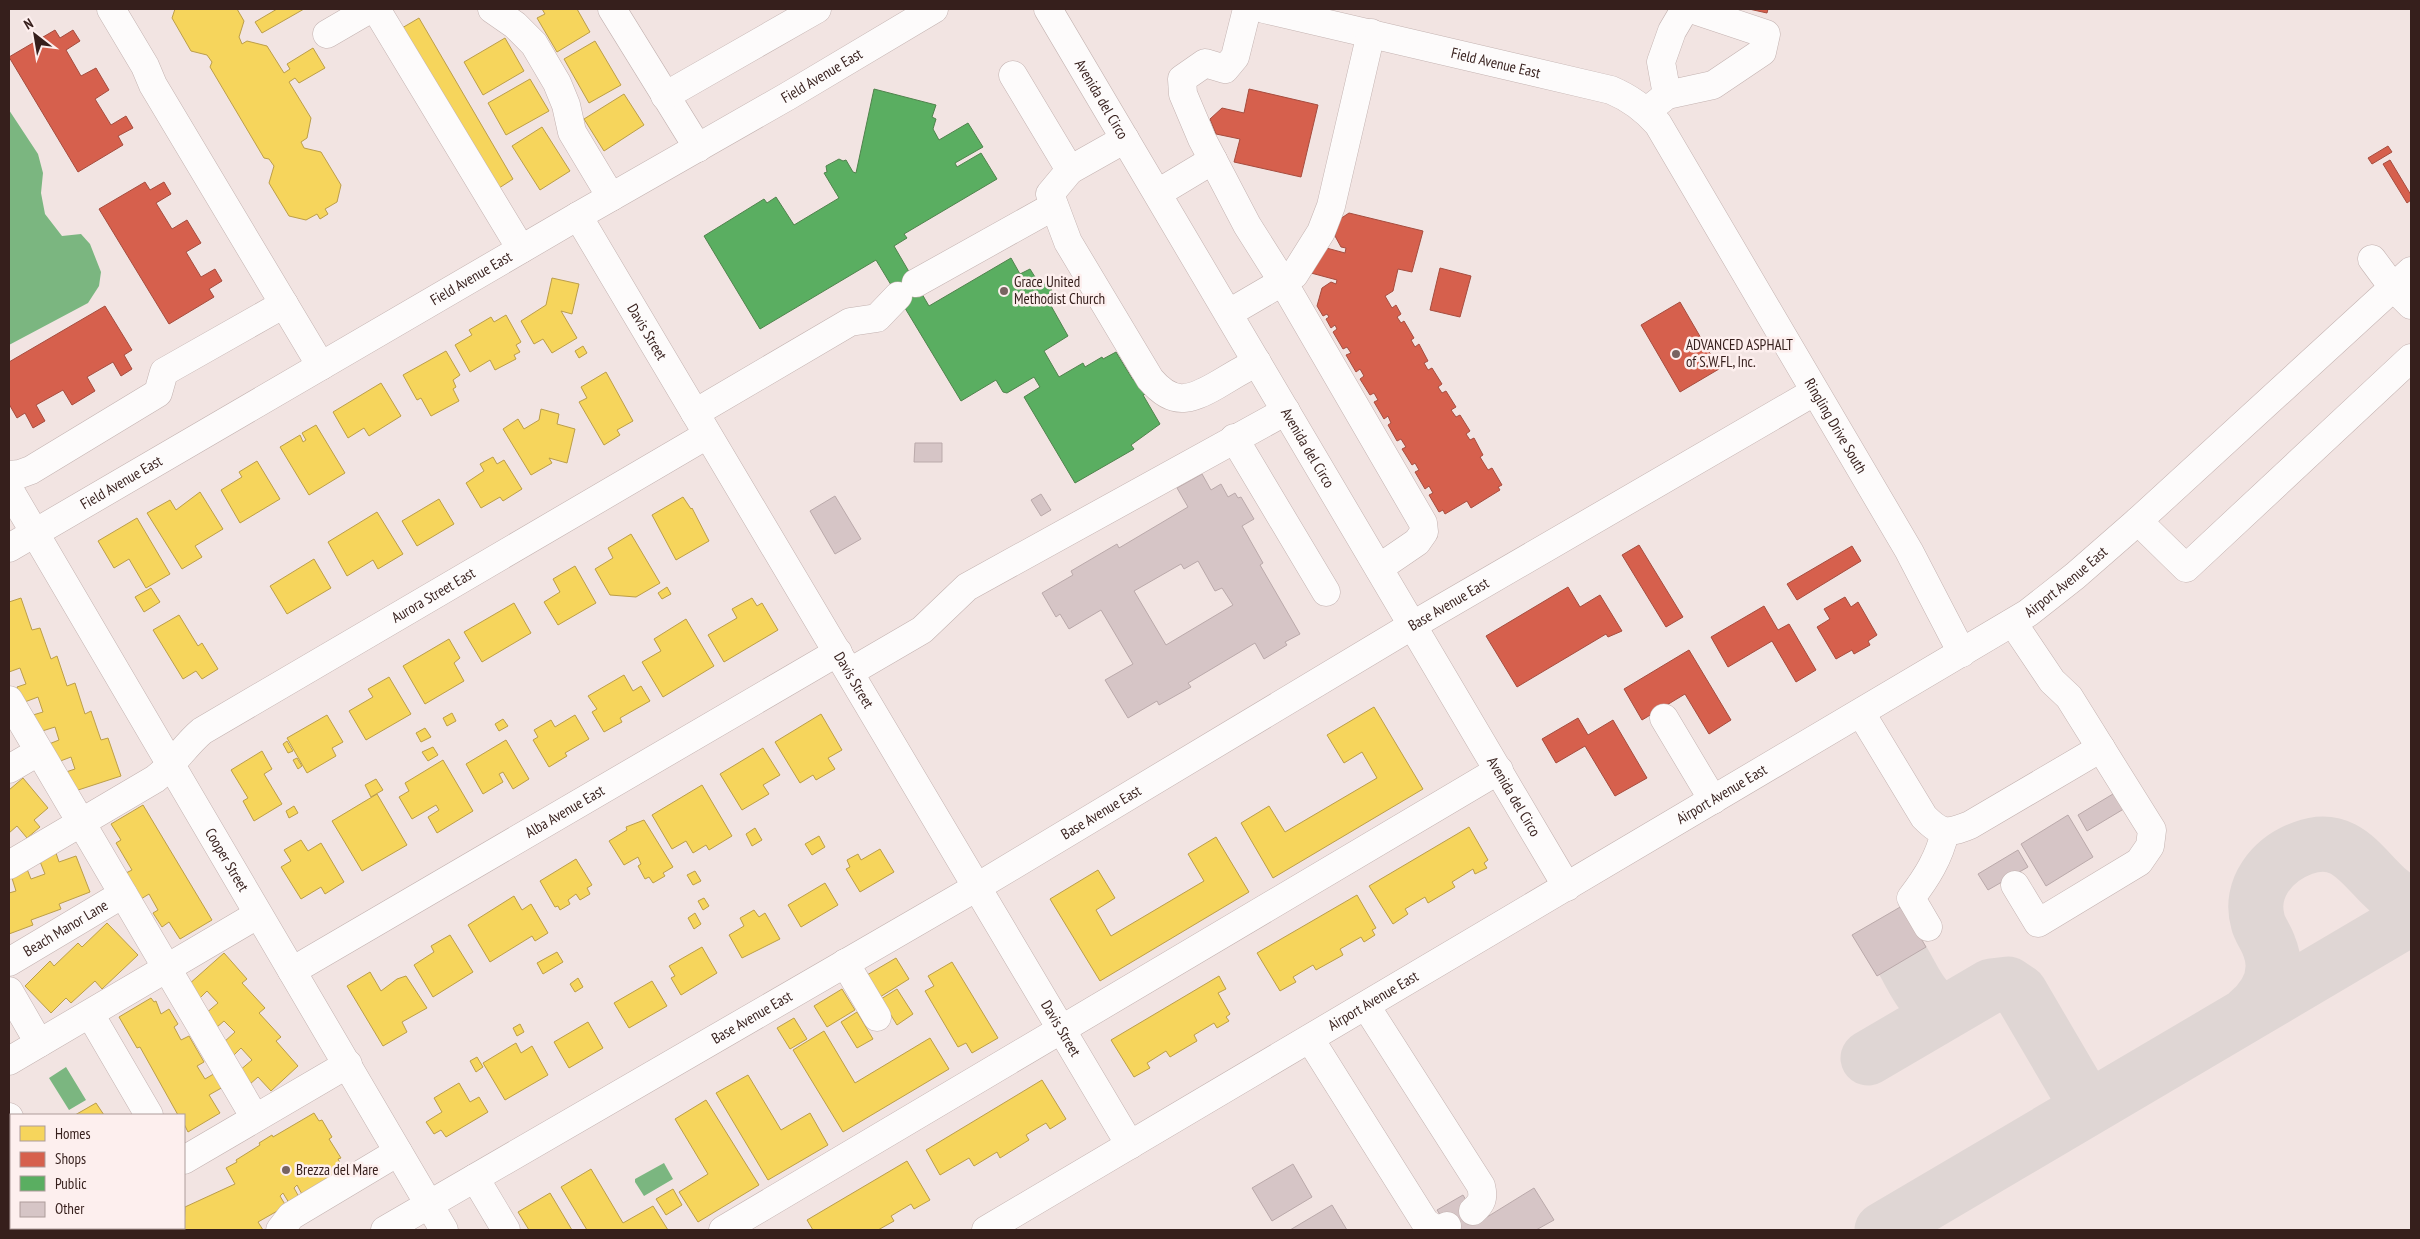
<svg xmlns="http://www.w3.org/2000/svg" width="2420" height="1239" viewBox="0 0 2420 1239" font-family="'PT Sans Narrow',sans-serif">
<style>
.water{fill:#7bb680}
.homes{fill:#f6d55c;stroke:#bc9e49}
.shops{fill:#d6604d;stroke:#a64c3e}
.public{fill:#5aae61;stroke:#4f834c}
.lines{fill:none;stroke-linecap:round;stroke-linejoin:round}
.taxiway{stroke:#dfd6d4;stroke-width:55}
.building{fill:#d6c5c6;stroke:#baa9aa;fill-rule:evenodd}
.minor-casing{stroke:#c3b2b0;stroke-width:29}
.minor{stroke:#fdfbfb;stroke-width:28}
.poi-dot{fill:#786461;stroke:#fdefee;stroke-width:2}
.labels{text-anchor:middle;stroke-width:5;stroke-linejoin:round;paint-order:stroke}
.street-label{font-size:15px;fill:#361f1c;stroke:#fdefee}
.poi-label{font-size:15px;fill:#361f1c;stroke:#fdefee;text-anchor:start}
</style>
<rect width="100%" height="100%" fill="#f2e4e2"/>
<path class="water" d="M9,110L38,154L43,173L41,193L45,214L62,236L81,234L90,244L101,272L99,286L88,303L9,345Z
M66,1067L86,1100L69,1110L49,1078Z
M664,1163L673,1179L644,1196L635,1182V1179Z"/>
<path class="homes" d="M175,9H237L244,21L239,37L242,44L247,41L267,46L284,73L290,69L287,64L313,48L325,68L299,83L295,78L289,82L311,118L307,138L301,142L304,148L321,152L341,185L337,202L325,209L328,214L320,219L317,214L306,220L289,216L269,183L274,166L269,159L264,158L210,67L212,62L207,55L191,51L172,18Z
M277,9H304L262,33L255,22Z
M542,9H577L590,32L557,52L537,18L545,14Z
M419,18L513,179L496,190L402,28Z
M505,38L524,71L483,95L464,62Z
M595,41L621,85L589,103L564,59Z
M530,79L549,111L506,135L488,103Z
M624,94L644,125L604,151L584,119Z
M542,127L570,171L540,190L512,146Z
M552,278L579,284L572,314L561,311L577,338L552,353L543,339L534,344L521,321L546,305Z
M506,315L521,342L516,345L520,352L514,355L516,359L495,370L490,360L470,372L455,345L472,335L469,330L491,317L494,322Z
M583,346L587,353L579,358L575,351Z
M446,351L460,375L453,380L456,387L453,389L459,401L431,416L421,398L417,400L403,375Z
M606,372L633,421L617,430L620,435L604,445L579,402L587,398L581,387Z
M381,383L401,416L369,436L364,428L348,438L333,412Z
M541,409L559,414L557,424L575,429L567,463L549,458L552,463L531,475L503,429L518,419L524,429L539,420Z
M316,425L345,473L309,495L280,447L300,435L303,442L306,440L302,433Z
M493,457L497,464L504,460L522,489L503,501L500,497L481,508L466,483L484,471L480,464Z
M257,461L280,499L240,523L221,490L242,477L239,472Z
M200,492L223,529L195,546L202,557L182,569L147,513L170,500L176,510Z
M683,497L691,509L692,508L709,541L676,560L652,515Z
M439,499L454,524L417,546L402,521Z
M377,512L403,554L378,569L373,560L347,576L328,542Z
M137,518L170,574L146,588L129,559L114,568L98,541Z
M631,534L660,583L636,597L610,595L595,569L613,558L608,548Z
M314,559L331,588L287,614L270,586Z
M575,566L596,603L558,625L544,602L560,592L553,579Z
M667,587L671,594L662,599L658,593Z
M151,588L160,602L144,612L135,597Z
M21,598L32,630L40,628L51,659L57,656L67,686L75,683L85,714L91,711L101,740L108,738L121,776L72,792L66,772L75,769L71,757L55,763L49,744L59,740L55,727L39,732L33,715L43,712L38,697L22,703L17,687L26,684L20,668L9,672V602Z
M752,598L757,606L762,603L778,630L724,662L708,635L737,618L732,609Z
M514,603L531,633L482,662L464,632Z
M179,615L198,646L202,643L218,669L202,679L196,671L183,679L153,630Z
M686,619L714,666L663,697L642,662L661,651L654,639Z
M449,639L460,658L454,663L464,681L425,704L403,666Z
M624,675L633,691L641,686L650,701L620,718L622,722L604,732L592,712L597,709L588,696Z
M389,677L411,714L366,740L349,711L373,697L368,689Z
M1374,707L1423,789L1273,878L1241,823L1269,806L1285,832L1377,778L1362,752L1344,763L1327,735Z
M452,713L456,721L447,726L443,718Z
M821,714L842,750L828,758L835,769L816,780L813,775L800,783L775,742Z
M327,715L343,742L332,748L336,756L307,773L287,738Z
M575,715L589,739L565,753L567,756L549,767L533,740L538,737L534,730L551,720L555,727Z
M503,719L508,726L499,731L495,724Z
M425,728L431,737L421,742L416,733Z
M506,740L529,779L513,789L503,772L499,774L503,782L483,794L466,764Z
M287,741L293,751L288,753L283,744Z
M433,747L438,755L428,761L422,752Z
M763,748L780,775L763,785L769,794L742,810L720,774Z
M262,751L272,769L264,774L282,804L254,821L243,801L248,798L231,770Z
M297,758L302,766L298,769L293,760Z
M443,760L473,811L437,833L428,817L439,810L436,805L412,819L399,797L409,791L405,783Z
M23,778L48,808L34,820L40,827L27,838L17,826L9,833V790Z
M376,779L383,790L371,797L365,785Z
M702,785L732,836L709,850L706,845L693,853L686,841L672,849L652,815Z
M377,794L407,845L362,871L332,821Z
M143,805L212,920L180,939L169,922L162,927L153,913L158,910L149,894L141,899L126,873L132,870L116,843L121,840L111,824Z
M294,806L298,813L289,818L286,811Z
M644,820L673,867L663,873L665,876L653,883L649,877L645,879L638,866L641,864L638,857L624,865L609,841L627,830L626,827Z
M1469,827L1488,860L1484,863L1487,868L1475,874L1473,869L1452,882L1455,887L1428,903L1425,897L1405,909L1408,914L1393,924L1369,886Z
M755,828L762,840L752,846L746,834Z
M819,836L825,847L812,855L805,844Z
M1216,837L1249,892L1100,981L1050,899L1098,870L1115,898L1096,910L1111,936L1204,881L1188,854Z
M301,840L308,851L321,843L344,882L325,894L321,887L301,899L281,867L291,861L284,850Z
M880,849L894,872L860,892L846,869L850,867L847,860L858,854L861,860Z
M56,853L59,862L76,856L90,892L59,904L61,909L31,920L33,925L9,934V893L16,891L11,875L27,869L31,879L45,874L39,859Z
M576,859L592,885L587,888L590,894L580,900L576,894L568,900L570,904L560,910L558,906L555,907L540,881Z
M695,871L701,881L693,885L687,875Z
M825,883L838,905L801,927L788,905Z
M1357,895L1376,928L1372,930L1375,935L1364,942L1361,937L1340,949L1343,955L1316,970L1313,965L1293,977L1296,982L1280,991L1257,953Z
M514,896L522,910L531,904L548,933L535,941L532,936L490,962L468,925Z
M704,898L709,906L703,910L698,901Z
M754,910L759,917L765,913L780,939L742,958L729,935L744,926L740,918Z
M695,913L701,924L694,929L688,918Z
M107,923L138,955L102,989L95,981L71,1003L66,998L51,1013L25,986L50,961L54,966L78,943L82,947Z
M450,935L473,972L433,997L414,965L434,952L431,946Z
M702,947L717,973L681,995L671,978L675,976L669,966Z
M557,952L563,962L543,974L537,963Z
M224,953L247,979L242,983L265,1008L259,1013L281,1037L276,1041L298,1066L271,1091L258,1077L250,1084L239,1071L252,1060L241,1048L234,1055L223,1043L235,1032L224,1021L217,1027L205,1014L218,1003L207,991L200,998L188,985Z
M896,958L909,979L880,997L867,975Z
M952,962L998,1038L972,1053L966,1043L958,1047L925,991L934,986L928,976Z
M370,972L381,991L397,979L406,976L427,1008L402,1022L407,1032L383,1046L347,986Z
M1219,976L1226,989L1218,993L1230,1014L1226,1017L1229,1021L1217,1028L1214,1023L1194,1035L1197,1041L1170,1057L1166,1051L1147,1063L1150,1068L1134,1077L1111,1040Z
M578,978L583,987L575,992L570,984Z
M652,981L667,1006L629,1028L614,1003Z
M842,989L855,1010L827,1027L814,1006Z
M897,989L913,1014L897,1025L881,999Z
M151,998L154,1002L156,1001L161,1014L169,1009L178,1024L174,1027L181,1040L189,1036L204,1062L197,1066L205,1079L217,1072L225,1086L209,1095L220,1113L188,1132L184,1124V1115H178L140,1047L137,1048L119,1017Z
M857,1012L873,1039L857,1048L841,1022Z
M794,1018L807,1039L790,1049L777,1028Z
M588,1022L603,1048L569,1068L554,1042Z
M520,1024L524,1032L517,1036L513,1028Z
M824,1031L855,1083L930,1038L949,1069L843,1132L793,1050Z
M516,1043L521,1053L532,1046L548,1075L505,1100L483,1063Z
M477,1057L483,1067L476,1072L470,1061Z
M748,1075L781,1130L810,1113L828,1145L768,1180L716,1093Z
M1042,1080L1066,1119L1050,1129L1046,1123L1026,1135L1029,1140L1000,1158L997,1152L974,1166L969,1158L940,1175L926,1150Z
M459,1083L470,1102L479,1097L488,1112L446,1137L441,1130L434,1134L426,1122L442,1112L434,1098Z
M706,1100L759,1185L698,1222L679,1192L708,1174L675,1119Z
M96,1103L104,1115H75Z
M314,1113L319,1121L322,1120L332,1137L329,1139L341,1158L338,1159L345,1172L304,1198L297,1185L294,1188L299,1197L289,1203L283,1193L280,1196L286,1206L258,1222L263,1230H151L155,1228H184L185,1207L235,1184L226,1168L237,1162L236,1160L260,1145L259,1143L272,1135L273,1137Z
M907,1161L930,1200L914,1209L911,1204L891,1216L894,1221L878,1230H813L807,1220Z
M591,1169L623,1223L653,1206L668,1230H587L561,1187Z
M9,1175L11,1179V1228H27L26,1230H9Z
M673,1189L682,1205L666,1215L656,1199Z
M550,1193L572,1230H529L518,1212Z"/>
<path class="shops" d="M1749,9H1768L1767,13Z
M55,30L60,38L73,30L80,41L66,50L81,76L96,68L109,90L95,99L111,125L126,116L133,128L118,136L123,145L78,172L9,57Z
M1249,89L1318,105L1301,177L1234,162L1240,139L1216,134L1210,119L1222,108L1244,113Z
M2388,146L2392,152L2372,164L2368,158Z
M2390,160L2411,195V200L2407,203L2383,164Z
M145,182L150,190L164,182L171,194L156,203L172,229L187,220L201,243L186,252L201,277L215,269L222,281L209,289L214,297L169,324L99,209Z
M1349,213L1423,231L1412,272L1398,269L1393,291L1385,296L1392,308L1396,305L1401,314L1397,317L1401,323L1404,321L1414,338L1411,340L1415,347L1419,344L1428,361L1424,363L1428,370L1432,368L1442,384L1438,387L1442,393L1446,391L1456,407L1451,410L1456,417L1460,415L1470,431L1466,434L1470,440L1474,438L1483,455L1480,457L1488,470L1492,468L1502,485L1498,487L1500,490L1471,508L1467,501L1445,514L1443,510L1439,512L1429,495L1433,493L1429,486L1425,489L1415,472L1419,470L1415,463L1412,465L1402,449L1406,447L1401,439L1397,441L1388,425L1391,423L1388,416L1384,419L1374,402L1378,400L1374,393L1370,395L1360,379L1364,376L1360,369L1356,372L1346,355L1351,353L1347,347L1343,349L1333,332L1337,329L1335,325L1331,328L1326,319L1329,317L1327,314L1323,316L1317,306L1322,288L1331,282L1336,284L1337,280L1311,273L1319,246L1345,253L1346,248L1341,247L1335,236L1340,219Z
M1440,268L1471,276L1460,317L1430,310Z
M1680,302L1719,369L1680,392L1641,325Z
M105,306L132,350L124,355L132,369L121,376L113,362L87,377L95,391L72,405L63,390L36,405L45,421L33,428L25,413L17,418L9,404V362Z
M1639,545L1683,617L1666,627L1622,555Z
M1852,546L1861,561L1797,600L1787,584Z
M1568,587L1580,607L1600,595L1622,631L1608,637L1606,634L1517,687L1486,636Z
M1845,597L1851,607L1858,602L1877,635L1868,641L1870,645L1854,654L1852,650L1836,659L1817,627L1830,619L1824,609Z
M1764,606L1778,630L1789,624L1816,670L1796,682L1772,641L1728,667L1711,637Z
M1689,650L1731,720L1709,734L1685,694L1642,720L1624,689Z
M1578,718L1588,735L1613,720L1647,778L1615,796L1585,746L1556,763L1542,739Z"/>
<path class="public" d="M874,89L936,105L932,117L936,119L933,129L939,140L968,123L983,147L955,163L957,167L981,153L997,179L904,234L907,238L894,246L929,306L1011,258L1020,274L1030,269L1040,285L1047,282L1057,300L1050,304L1068,336L1044,351L1059,377L1083,363L1085,367L1102,357L1103,359L1116,352L1133,380L1136,378L1146,394L1143,395L1160,424L1131,445L1134,449L1075,483L1024,397L1040,387L1034,377L1007,393L1003,392L996,380L961,401L876,260L760,329L704,236L764,199L767,203L776,197L794,225L839,198L824,173L827,172L826,166L839,159L843,161L846,160L853,172L856,173Z"/>
<g class="lines">
<path class="taxiway" d="M1903,961C1914,979 1928,1018 1955,1007
M2248,1013C2268,996 2280,972 2269,946C2266,937 2260,930 2258,922C2248,888 2273,859 2303,848C2357,828 2369,890 2411,904
M1868,1058L1991,986L2008,984L2020,992L2078,1091L2079,1105L2071,1118
M1882,1230L2411,918"/>
</g>
<path class="building" d="M915,443H942V462H914Z
M1202,474L1211,490L1221,484L1228,497L1235,493L1238,498L1241,497L1254,519L1242,526L1263,563L1260,565L1300,634L1285,642L1287,645L1264,659L1255,643L1188,683L1191,687L1159,705L1157,701L1128,718L1105,680L1133,664L1101,610L1069,629L1060,614L1056,617L1042,593L1073,575L1071,571L1117,544L1119,548L1188,507L1177,488ZM1198,561L1215,591L1222,588L1233,605L1166,645L1134,591L1181,564L1184,569Z
M1041,494L1051,510L1041,516L1031,500Z
M835,496L861,539L835,554L810,511Z
M2118,791L2127,807L2087,831L2078,815Z
M2068,815L2093,857L2046,886L2021,844Z
M2018,850L2028,867L1988,890L1978,874Z
M1902,906L1926,947L1877,976L1852,935Z
M1293,1164L1312,1197L1272,1221L1252,1188Z
M1534,1188L1554,1220L1536,1230H1450L1437,1210L1463,1195L1479,1222Z
M1332,1205L1347,1230H1290Z"/>
<g class="lines">
<defs>
<g id="minor">
<path d="M111,9L145,66L153,85L321,366"/>
<path d="M376,9L521,249"/>
<path d="M492,9L515,25L534,44L557,83L566,105L572,132L611,197"/>
<path d="M612,9L698,148"/>
<path id="s1" d="M1048,9L1567,887"/>
<path d="M1247,9L1235,57L1225,69L1205,63L1182,79L1183,94L1202,139L1247,225L1283,282L1423,523L1424,532L1417,542L1379,568"/>
<path id="s2" d="M1264,9L1611,90C1630,98 1644,108 1658,124L1909,551L1962,653"/>
<path d="M327,34L370,9"/>
<path d="M1013,75L1070,170"/>
<path d="M1667,95L1661,62L1672,31L1685,9"/>
<path d="M665,96L817,9"/>
<path d="M1647,111L1667,95L1713,85L1762,52L1766,34L1691,9"/>
<path d="M1125,139L1070,170L1050,194L1068,242L1150,379C1173,406 1189,401 1217,385C1230,377 1244,369 1257,362"/>
<path d="M1158,193L1213,160"/>
<path id="s3" d="M578,216L1130,1145"/>
<path d="M2372,259L2392,286L2411,305"/>
<path d="M916,283L1054,206"/>
<path d="M1229,313L1294,275L1321,232L1331,206L1371,33"/>
<path d="M695,413L850,322L877,318L898,296"/>
<path d="M1234,438L1326,592"/>
<path d="M9,475L20,474L31,470L158,393L164,372L284,304"/>
<path id="s4" d="M9,489L444,1230"/>
<path d="M2138,521L2186,568L2411,358"/>
<path id="s5" d="M9,548L578,216L788,96L934,9"/>
<path d="M2013,623L2052,681L2069,697L2152,830L2150,846L2139,862L2038,923L2015,885"/>
<path d="M850,672L922,630L967,587L1286,411"/>
<path d="M9,700L255,1118"/>
<path d="M1861,713L1924,817C1942,835 1947,834 1970,825L2101,748"/>
<path d="M1664,718L1713,800"/>
<path d="M9,769L38,752"/>
<path id="s6" d="M9,865L155,779C174,765 184,746 202,731L707,435"/>
<path d="M1928,927L1911,898C1927,877 1939,858 1945,832"/>
<path id="s7" d="M9,962L123,894"/>
<path d="M845,963L877,1017"/>
<path id="s8" d="M292,971L838,652"/>
<path d="M9,991L39,1043"/>
<path d="M1366,1006L1481,1186C1484,1198 1482,1203 1473,1211"/>
<path d="M90,1014L149,1115"/>
<path d="M1310,1039L1425,1222C1433,1228 1438,1231 1447,1226"/>
<path d="M9,1061L257,915"/>
<path d="M9,1117L11,1122"/>
<path d="M184,1160L348,1064"/>
<path d="M475,1178L506,1230"/>
<path d="M63,1230L67,1228"/>
<path d="M280,1230L291,1216L398,1152"/>
<path id="s9" d="M385,1230L977,887L1413,625L1814,392"/>
<path d="M723,1230L1499,770"/>
<path id="s10" d="M986,1230L2028,613L2075,576L2138,521L2411,271"/>
</g>
</defs>
<use href="#minor" class="minor-casing"/>
<use href="#minor" class="minor"/>
</g>
<g class="poi-dot">
<circle cx="1004" cy="291" r="5"/>
<circle cx="1676" cy="354" r="5"/>
<circle cx="286" cy="1170" r="5"/>
</g>
<g class="labels">
<g class="street-label">
<text dy="5" stroke="none"><textPath href="#s2" startOffset="238">Field Avenue East</textPath></text>
<text dy="5" stroke="none"><textPath href="#s5" startOffset="940">Field Avenue East</textPath></text>
<text dy="5" stroke="none"><textPath href="#s1" startOffset="105">Avenida del Circo</textPath></text>
<text dy="5" stroke="none"><textPath href="#s5" startOffset="535">Field Avenue East</textPath></text>
<text dy="5" stroke="none"><textPath href="#s3" startOffset="135">Davis Street</textPath></text>
<text dy="5" stroke="none"><textPath href="#s2" startOffset="765">Ringling Drive South</textPath></text>
<text dy="5" stroke="none"><textPath href="#s1" startOffset="510">Avenida del Circo</textPath></text>
<text dy="5" stroke="none"><textPath href="#s5" startOffset="130">Field Avenue East</textPath></text>
<text dy="5" stroke="none"><textPath href="#s10" startOffset="1260">Airport Avenue East</textPath></text>
<text dy="5" stroke="none"><textPath href="#s6" startOffset="505">Aurora Street East</textPath></text>
<text dy="5" stroke="none"><textPath href="#s9" startOffset="1234">Base Avenue East</textPath></text>
<text dy="5" stroke="none"><textPath href="#s3" startOffset="540">Davis Street</textPath></text>
<text dy="5" stroke="none"><textPath href="#s10" startOffset="855">Airport Avenue East</textPath></text>
<text dy="5" stroke="none"><textPath href="#s1" startOffset="915">Avenida del Circo</textPath></text>
<text dy="5" stroke="none"><textPath href="#s8" startOffset="316">Alba Avenue East</textPath></text>
<text dy="5" stroke="none"><textPath href="#s9" startOffset="829">Base Avenue East</textPath></text>
<text dy="5" stroke="none"><textPath href="#s4" startOffset="430">Cooper Street</textPath></text>
<text dy="5" stroke="none"><textPath href="#s7" startOffset="66">Beach Manor Lane</textPath></text>
<text dy="5" stroke="none"><textPath href="#s10" startOffset="450">Airport Avenue East</textPath></text>
<text dy="5" stroke="none"><textPath href="#s9" startOffset="424">Base Avenue East</textPath></text>
<text dy="5" stroke="none"><textPath href="#s3" startOffset="945">Davis Street</textPath></text>
</g>
<g class="poi-label">
<text x="1014" y="287">Grace United<tspan x="1014" dy="17">Methodist Church</tspan></text>
<text x="1686" y="350">ADVANCED ASPHALT<tspan x="1686" dy="17">of S.W.FL, Inc.</tspan></text>
<text x="296" y="1175">Brezza del Mare</text>
</g>
</g>
<rect width="2420" height="1239" fill="none" stroke="#361f1c" stroke-width="20"/>
<rect x="10" y="1114" width="175" height="115" fill="#fdefee" stroke="#ad9c9a"/>
<rect x="20" y="1126" width="25" height="15" fill="#f6d55c" stroke="#ad9c9a"/>
<text x="55" y="1139" font-size="15" fill="#361f1c">Homes</text>
<rect x="20" y="1152" width="25" height="15" fill="#d6604d" stroke="#ad9c9a"/>
<text x="55" y="1164" font-size="15" fill="#361f1c">Shops</text>
<rect x="20" y="1176" width="25" height="15" fill="#5aae61" stroke="#ad9c9a"/>
<text x="55" y="1189" font-size="15" fill="#361f1c">Public</text>
<rect x="20" y="1202" width="25" height="15" fill="#d6c5c6" stroke="#ad9c9a"/>
<text x="55" y="1214" font-size="15" fill="#361f1c">Other</text>
<g transform="translate(35 35) rotate(329)" stroke="#fdefee" stroke-width="4" paint-order="stroke">
<path d="M0-4L9 19L0 12L-9 19Z" fill="#361f1c"/>
<text y="-8" font-size="14" font-weight="bold" text-anchor="middle" fill="#361f1c">N</text>
</g>
</svg>
